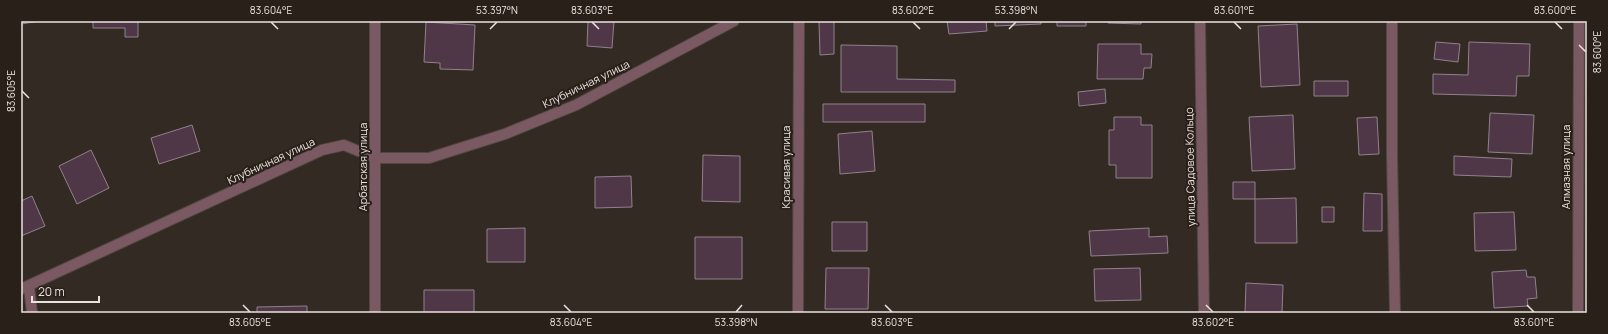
<svg xmlns="http://www.w3.org/2000/svg" width="1608" height="334" viewBox="0 0 1608 334" font-family="Manrope,sans-serif">
<style>
.building{fill:#4f3748;stroke:#8f828a}
.lines{fill:none;stroke-linecap:round;stroke-linejoin:round}
.service-casing{stroke:#514742;stroke-width:12}
.minor-casing{stroke:#514742;stroke-width:12}
.service{stroke:#7b5962;stroke-width:10}
.minor{stroke:#7b5962;stroke-width:10}
.ticks{fill:none;stroke:#e9e2de;stroke-width:1.5}
.labels{text-anchor:middle;stroke-width:4;stroke-linejoin:round;paint-order:stroke}
.street-label{font-size:11px;fill:#e9e2de;stroke:#2a201a}
.neatline{fill:none;stroke:#e9e2de;stroke-width:1.5}
.ticks-label{font-size:10px;text-anchor:middle;fill:#e9e2de}
</style>
<rect width="100%" height="100%" fill="#342a24"/>
<path class="building" d="M21,21H40L21,24Z
M93,21H138V37H125V28H93Z
M588,21H614L612,48L587,46Z
M819,21H834V54L820,55Z
M947,21H986L987,31L949,34Z
M995,21H1041V24L995,26Z
M1057,21H1086V26H1057Z
M1108,21H1141V24L1108,23Z
M426,22L475,25L473,70L440,69V63L424,62Z
M1297,24L1300,85L1261,87L1258,26Z
M1436,42L1460,44L1458,62L1434,59Z
M1469,42L1530,44L1529,76H1517L1516,96L1433,94V74L1468,75Z
M1098,44H1141V54H1152L1151,68H1144L1143,79H1097Z
M841,45L897,46V79L955,80V92H841Z
M1314,81H1348V96H1314Z
M1105,89L1106,103L1079,106L1078,92Z
M823,104H925V122H823Z
M1490,113L1534,115L1532,154L1488,152Z
M1293,115L1295,169L1252,171L1249,117Z
M1114,117H1141V125H1152V178H1116V165H1109V130H1114Z
M1377,117L1379,154L1359,155L1357,118Z
M192,125L200,151L159,164L151,138Z
M872,131L875,171L840,174L838,134Z
M91,150L109,188L77,204L59,166Z
M703,155L740,156V202L702,201Z
M1454,156L1512,159L1511,177L1454,175Z
M631,176L632,207L595,208V177Z
M1233,182H1255V199H1233Z
M1364,193L1382,194V231H1363Z
M32,196L45,226L21,236V201Z
M1296,198L1297,243H1255V199Z
M1322,207H1334V222H1322Z
M1514,212L1516,250L1475,251L1474,213Z
M832,222H867V251H832Z
M525,228V262H487V229Z
M1149,228V237L1167,236L1168,253L1091,256L1089,231Z
M695,237H742V279H695Z
M826,268H869L868,309H825Z
M1140,268L1141,300L1095,301L1094,269Z
M1526,270L1527,277H1535L1537,298L1527,299L1528,306L1494,308L1492,272Z
M1246,283L1283,285L1282,313H1245Z
M424,290H474V313H424Z
M307,306V313H257V307Z"/>
<g class="lines">
<defs>
<path id="service" d="M1392,21V155L1395,313"/>
<path id="minor" d="M375,21V313
M1200,21L1204,313
M29,286L32,313
M21,289L322,150L344,145L375,158H429L505,134L576,105L734,21
M798,313L799,21
M1578,313L1579,21"/>
</defs>
<use href="#service" class="service-casing"/>
<use href="#minor" class="minor-casing"/>
<use href="#service" class="service"/>
<use href="#minor" class="minor"/>
</g>
<path class="ticks" d="M271,22L278,29M592,22L599,29M913,22L920,29M1234,22L1241,29M1555,22L1562,29M490,29L497,22M1009,29L1016,22M1579,45L1586,52M22,91L29,98M243,305L250,312M564,305L571,312M885,305L892,312M1206,305L1213,312M1527,305L1534,312M736,312L742,305"/>
<g class="labels">
<g class="street-label">
<text transform="translate(586 84) rotate(-26)" y="4">Клубничная улица</text>
<text transform="translate(271 161) rotate(-25)" y="4">Клубничная улица</text>
<text transform="translate(363 167) rotate(-90)" y="4">Арбатская улица</text>
<text transform="translate(786 167) rotate(-90)" y="4">Красивая улица</text>
<text transform="translate(1190 167) rotate(-91)" y="4">улица Садовое Кольцо</text>
<text transform="translate(1566 167) rotate(-90)" y="4">Алмазная улица</text>
</g>
</g>
<rect width="1608" height="334" fill="none" stroke="#2a201a" stroke-width="44"/>
<path d="M32 296v6h67v-6" fill="none" stroke="#e9e2de" stroke-width="2"/>
<text x="38" y="296" font-size="12" fill="#e9e2de" stroke="#2a201a" stroke-width="3" paint-order="stroke">20 m</text>
<rect x="22" y="22" width="1564" height="290" class="neatline"/>
<g class="ticks-label">
<text x="271" y="14">83.604°E</text>
<text x="497" y="14">53.397°N</text>
<text x="592" y="14">83.603°E</text>
<text x="913" y="14">83.602°E</text>
<text x="1016" y="14">53.398°N</text>
<text x="1234" y="14">83.601°E</text>
<text x="1555" y="14">83.600°E</text>
<text transform="translate(1597 52) rotate(-90)" y="4">83.600°E</text>
<text transform="translate(11 91) rotate(-90)" y="4">83.605°E</text>
<text x="250" y="326">83.605°E</text>
<text x="571" y="326">83.604°E</text>
<text x="736" y="326">53.398°N</text>
<text x="892" y="326">83.603°E</text>
<text x="1213" y="326">83.602°E</text>
<text x="1534" y="326">83.601°E</text>
</g>
</svg>
